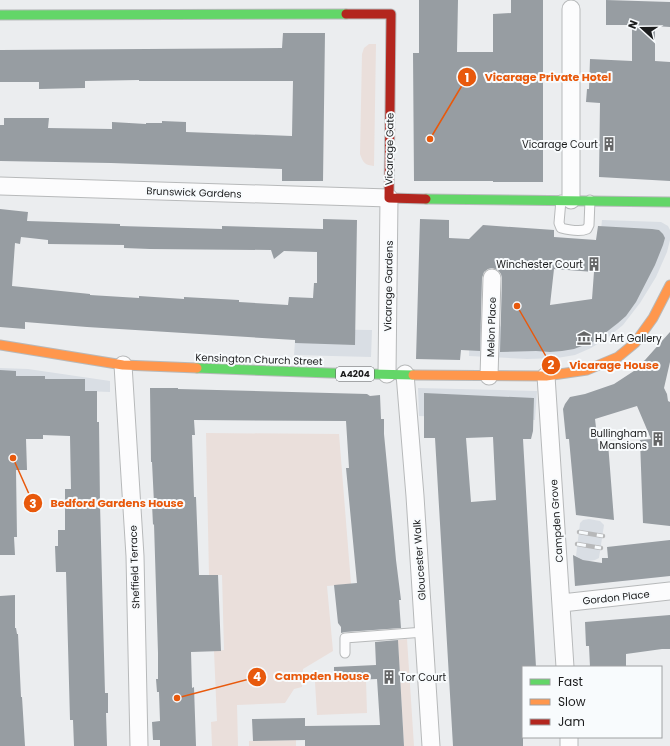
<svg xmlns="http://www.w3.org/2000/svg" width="670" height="746" viewBox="0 0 670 746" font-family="Poppins,sans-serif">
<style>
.built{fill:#d9dee4}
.green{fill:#eadfdb}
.building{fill:#979da2;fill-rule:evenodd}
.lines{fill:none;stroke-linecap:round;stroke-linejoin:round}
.lane-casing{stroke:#b7b9ba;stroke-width:11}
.street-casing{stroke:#b7b9ba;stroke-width:19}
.fast-casing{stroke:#b7b9ba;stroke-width:11}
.slow-casing{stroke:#b7b9ba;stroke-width:11}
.jam-casing{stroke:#b7b9ba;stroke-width:11}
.lane{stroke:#fcfcfd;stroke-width:9}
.street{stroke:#fcfcfd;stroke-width:17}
.fast{stroke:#63d668;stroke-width:9}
.slow{stroke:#ff974d;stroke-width:9}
.jam{stroke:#b3261e;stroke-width:9}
.rail-casing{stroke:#b7b8b9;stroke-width:4.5}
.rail{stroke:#f8fbfd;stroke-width:3;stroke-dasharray:9;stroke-linecap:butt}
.labels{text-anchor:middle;stroke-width:4;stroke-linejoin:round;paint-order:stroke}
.shield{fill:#f8fbfd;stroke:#5d5f60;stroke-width:1}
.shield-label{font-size:9px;font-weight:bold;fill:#1b1c1d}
.poi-label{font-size:10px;fill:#1b1c1d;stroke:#f8fbfd;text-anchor:end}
.street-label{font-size:10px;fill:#1b1c1d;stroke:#f8fbfd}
.leader{fill:none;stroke:#e8590c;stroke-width:1.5}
.callout-dot{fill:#e8590c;stroke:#f8fbfd;stroke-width:1.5}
.mark-label{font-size:12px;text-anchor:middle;font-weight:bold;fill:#fff}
.callout-label{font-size:11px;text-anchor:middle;font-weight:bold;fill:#e8590c;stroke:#f8fbfd;stroke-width:4;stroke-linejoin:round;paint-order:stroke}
</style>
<rect width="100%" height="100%" fill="#ebedef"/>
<path class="built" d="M602,220L661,222L668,226L670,230V240L667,252L656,277L640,303L623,325L607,338L591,348L575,355L557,358L527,359L469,356L470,326L548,327L593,308Z
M296,329L372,330L371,357L294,355Z
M0,368L28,369L110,381V392L0,388Z
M418,388L537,391L535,420L419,416Z
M589,519L600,521L604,525L599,558L595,560L589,561L583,560L576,556L580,523L583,520Z"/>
<path class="green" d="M369,44H376L374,166C365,165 363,163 360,154L362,54L364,48Z
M206,433L339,434L351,584L327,586L333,651L303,669L302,687L294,689L285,703L237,705L238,746H212L211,722L217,721L214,651L224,650L222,575H209Z
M407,639L414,746H404L398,640Z
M366,680L367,713L317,715L315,682Z
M296,740V746H249V741Z"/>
<path class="building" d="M419,0H458L457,52H493V14L511,13V0H543V182H493V181H414L413,53H419Z
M606,0L670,2V27L655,26V61L670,62V181L599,177L600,103L586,102L587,89H589L590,59L632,61V25H606Z
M283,33H325L323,181H282V169L111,163L0,161V125H4V118H49L48,128L112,129V122L146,124V123H162V121L186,122V132L292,136L293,81H139V80L85,81V88L39,89V82H0V50L282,48Z
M0,209L28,212L27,221L120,224V226L222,229V226L323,229V219L357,220L355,345L295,343V340L87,327L25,322V329L0,327ZM21,237L48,240V244L124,245V248L150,249L271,250L274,259L284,251L317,252V283H314L313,298L289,297L288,305L239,302V300L184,297V299L139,296V298L90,295V294L12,286L15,243L20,244Z
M420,219L449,220V238L469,239L483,225L554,230V237L596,240L598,226L652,229L659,230L663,234L665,238L663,245L655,265L636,302L626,316L618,323L595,341L574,349L562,351L550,352L536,351L500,352L502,278L501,274L498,270L492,268L488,269L484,272L482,278L480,351L461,350L460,360L416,359ZM554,269L594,272L592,299L550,305Z
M670,332V362L664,388L667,394L668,401L670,402V526L643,523L640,440L651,439L637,406L595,419L598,444L608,443L614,520L576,515L569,439H566L563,409L565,404L570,397L585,394L614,384L637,369V366L645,360Z
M0,370L16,371V376H45V379H85V391H97V422H99L100,504L105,693H108V713H106L107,746H74L73,720H70L66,572H56L55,546H58V530H65V489H71L70,436L43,435V439H26L27,470H16L17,537H14L15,555H0Z
M150,388H178V389L367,394L370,396L380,395L381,419H384V434L393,527L396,560L401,600H399L401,628L345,632L341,633V627L338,623L334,585L357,583L346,468H349L346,421L194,420L195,435H192L194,497H196L199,575H218L221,651L191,652L192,688L194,687L196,746H160V740H153L152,722L160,721L159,692H157L156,679H158V653L154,524L153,525L152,504L154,503L152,462H151Z
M424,393L534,398L533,431L531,439H523L536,667H523V746H453L435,438H424ZM493,437L496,500L471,502L466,438Z
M670,540V576L575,586L573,555L583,560L602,563V558H608L607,547Z
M15,595V628H16L17,634H18L21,697H22L25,746H0V596Z
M670,615V649H662L626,654V667H590L589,646H586L585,622Z
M398,640L404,746H305V740L253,741L252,719L305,718V726L380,725L377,679L334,681V667L376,665L375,642Z"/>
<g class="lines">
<defs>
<path id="lane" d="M561,200L559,223L561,228C569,230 580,232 587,229L589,225L590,200
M345,653V638L424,632"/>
<path id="street" d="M571,9V200
M0,186L389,198L387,374
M123,365L135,556L139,746
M405,374L415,496L431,746
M489,376L492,278
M546,376L565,667
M562,603L670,591
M569,737V746"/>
<path id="fast" d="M0,15L346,14
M426,199L670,202
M197,368L330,373L413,375"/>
<path id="slow" d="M0,345L123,365L197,368
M413,375L546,376L587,370L618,357L635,343L653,318L670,285"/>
<path id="jam" d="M346,14H391L389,198L426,199"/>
</defs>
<use href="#lane" class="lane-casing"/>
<use href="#street" class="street-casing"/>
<use href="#fast" class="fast-casing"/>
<use href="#slow" class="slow-casing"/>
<use href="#jam" class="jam-casing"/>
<use href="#lane" class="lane"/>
<use href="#street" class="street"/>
<use href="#fast" class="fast"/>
<use href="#slow" class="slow"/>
<use href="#jam" class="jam"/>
<defs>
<path id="rail" d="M579,532L603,536
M577,544L601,548"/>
</defs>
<use href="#rail" class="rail-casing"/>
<use href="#rail" class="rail"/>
</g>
<defs>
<symbol id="building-bare" viewBox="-9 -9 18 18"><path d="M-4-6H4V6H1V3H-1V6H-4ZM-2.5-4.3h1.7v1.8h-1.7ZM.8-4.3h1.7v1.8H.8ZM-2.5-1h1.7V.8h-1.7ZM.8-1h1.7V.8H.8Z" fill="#646566" stroke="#f8fbfd" stroke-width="2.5" paint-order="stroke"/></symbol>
<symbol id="museum-bare" viewBox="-9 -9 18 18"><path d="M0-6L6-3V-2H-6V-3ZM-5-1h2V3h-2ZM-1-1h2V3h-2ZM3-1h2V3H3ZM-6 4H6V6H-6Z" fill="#646566" stroke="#f8fbfd" stroke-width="2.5" paint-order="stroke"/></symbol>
</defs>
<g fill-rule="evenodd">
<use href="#building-bare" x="599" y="134" width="20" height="20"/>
<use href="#building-bare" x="584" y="254" width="20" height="20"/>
<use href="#museum-bare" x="574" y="328" width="20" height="20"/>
<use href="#building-bare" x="648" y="429" width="20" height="20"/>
<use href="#building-bare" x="379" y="667" width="20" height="20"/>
</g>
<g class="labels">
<rect class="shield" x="336" y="367" width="38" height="14" rx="3"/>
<g class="shield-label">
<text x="355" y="377">A4204</text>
</g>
<g class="poi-label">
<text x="598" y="148">Vicarage Court</text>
<text x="583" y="268">Winchester Court</text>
<text x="595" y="342" text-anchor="start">HJ Art Gallery</text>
<text x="647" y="437">Bullingham<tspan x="647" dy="12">Mansions</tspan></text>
<text x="400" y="681" text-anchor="start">Tor Court</text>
</g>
<g class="street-label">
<text transform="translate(389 149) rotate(-89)" y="4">Vicarage Gate</text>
<text transform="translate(194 192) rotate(2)" y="4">Brunswick Gardens</text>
<text transform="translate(388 286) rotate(-89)" y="4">Vicarage Gardens</text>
<text transform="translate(491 327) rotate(-88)" y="4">Melon Place</text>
<text transform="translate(259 359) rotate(2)" y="4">Kensington Church Street</text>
<text transform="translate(556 521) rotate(-94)" y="4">Campden Grove</text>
<text transform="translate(419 560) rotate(-94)" y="4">Gloucester Walk</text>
<text transform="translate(134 567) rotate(-92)" y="4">Sheffield Terrace</text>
<text transform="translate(616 597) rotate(-6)" y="4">Gordon Place</text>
</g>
</g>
<path class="leader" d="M430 139L467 77M517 306L551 365M13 458L33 503M177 698L257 677"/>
<g class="callout-dot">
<circle cx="430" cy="139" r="4"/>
<circle cx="517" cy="306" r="4"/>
<circle cx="13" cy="458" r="4"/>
<circle cx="177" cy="698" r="4"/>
<circle cx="467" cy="77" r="10"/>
<circle cx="551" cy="365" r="10"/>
<circle cx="33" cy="503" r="10"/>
<circle cx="257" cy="677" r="10"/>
</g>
<g class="mark-label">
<text x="467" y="82">1</text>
<text x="551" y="369">2</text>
<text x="33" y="508">3</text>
<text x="257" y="681">4</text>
</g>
<g class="callout-label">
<text x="548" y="81">Vicarage Private Hotel</text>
<text x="614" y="369">Vicarage House</text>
<text x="117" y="507">Bedford Gardens House</text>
<text x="322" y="680">Campden House</text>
</g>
<rect x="522" y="666" width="140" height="72" fill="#f8fbfd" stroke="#a0a2a3"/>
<rect x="530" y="679" width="20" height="6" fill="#63d668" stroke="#a0a2a3"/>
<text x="558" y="686" font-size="12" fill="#1b1c1d">Fast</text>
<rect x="530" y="699" width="20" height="6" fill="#ff974d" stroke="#a0a2a3"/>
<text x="558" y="706" font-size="12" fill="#1b1c1d">Slow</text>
<rect x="530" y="719" width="20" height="6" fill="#b3261e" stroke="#a0a2a3"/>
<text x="558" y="726" font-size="12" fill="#1b1c1d">Jam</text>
<g transform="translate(642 28) rotate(291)" stroke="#f8fbfd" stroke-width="3" paint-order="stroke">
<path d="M0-3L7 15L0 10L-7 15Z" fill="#1b1c1d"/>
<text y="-6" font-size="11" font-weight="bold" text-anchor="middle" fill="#1b1c1d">N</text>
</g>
</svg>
